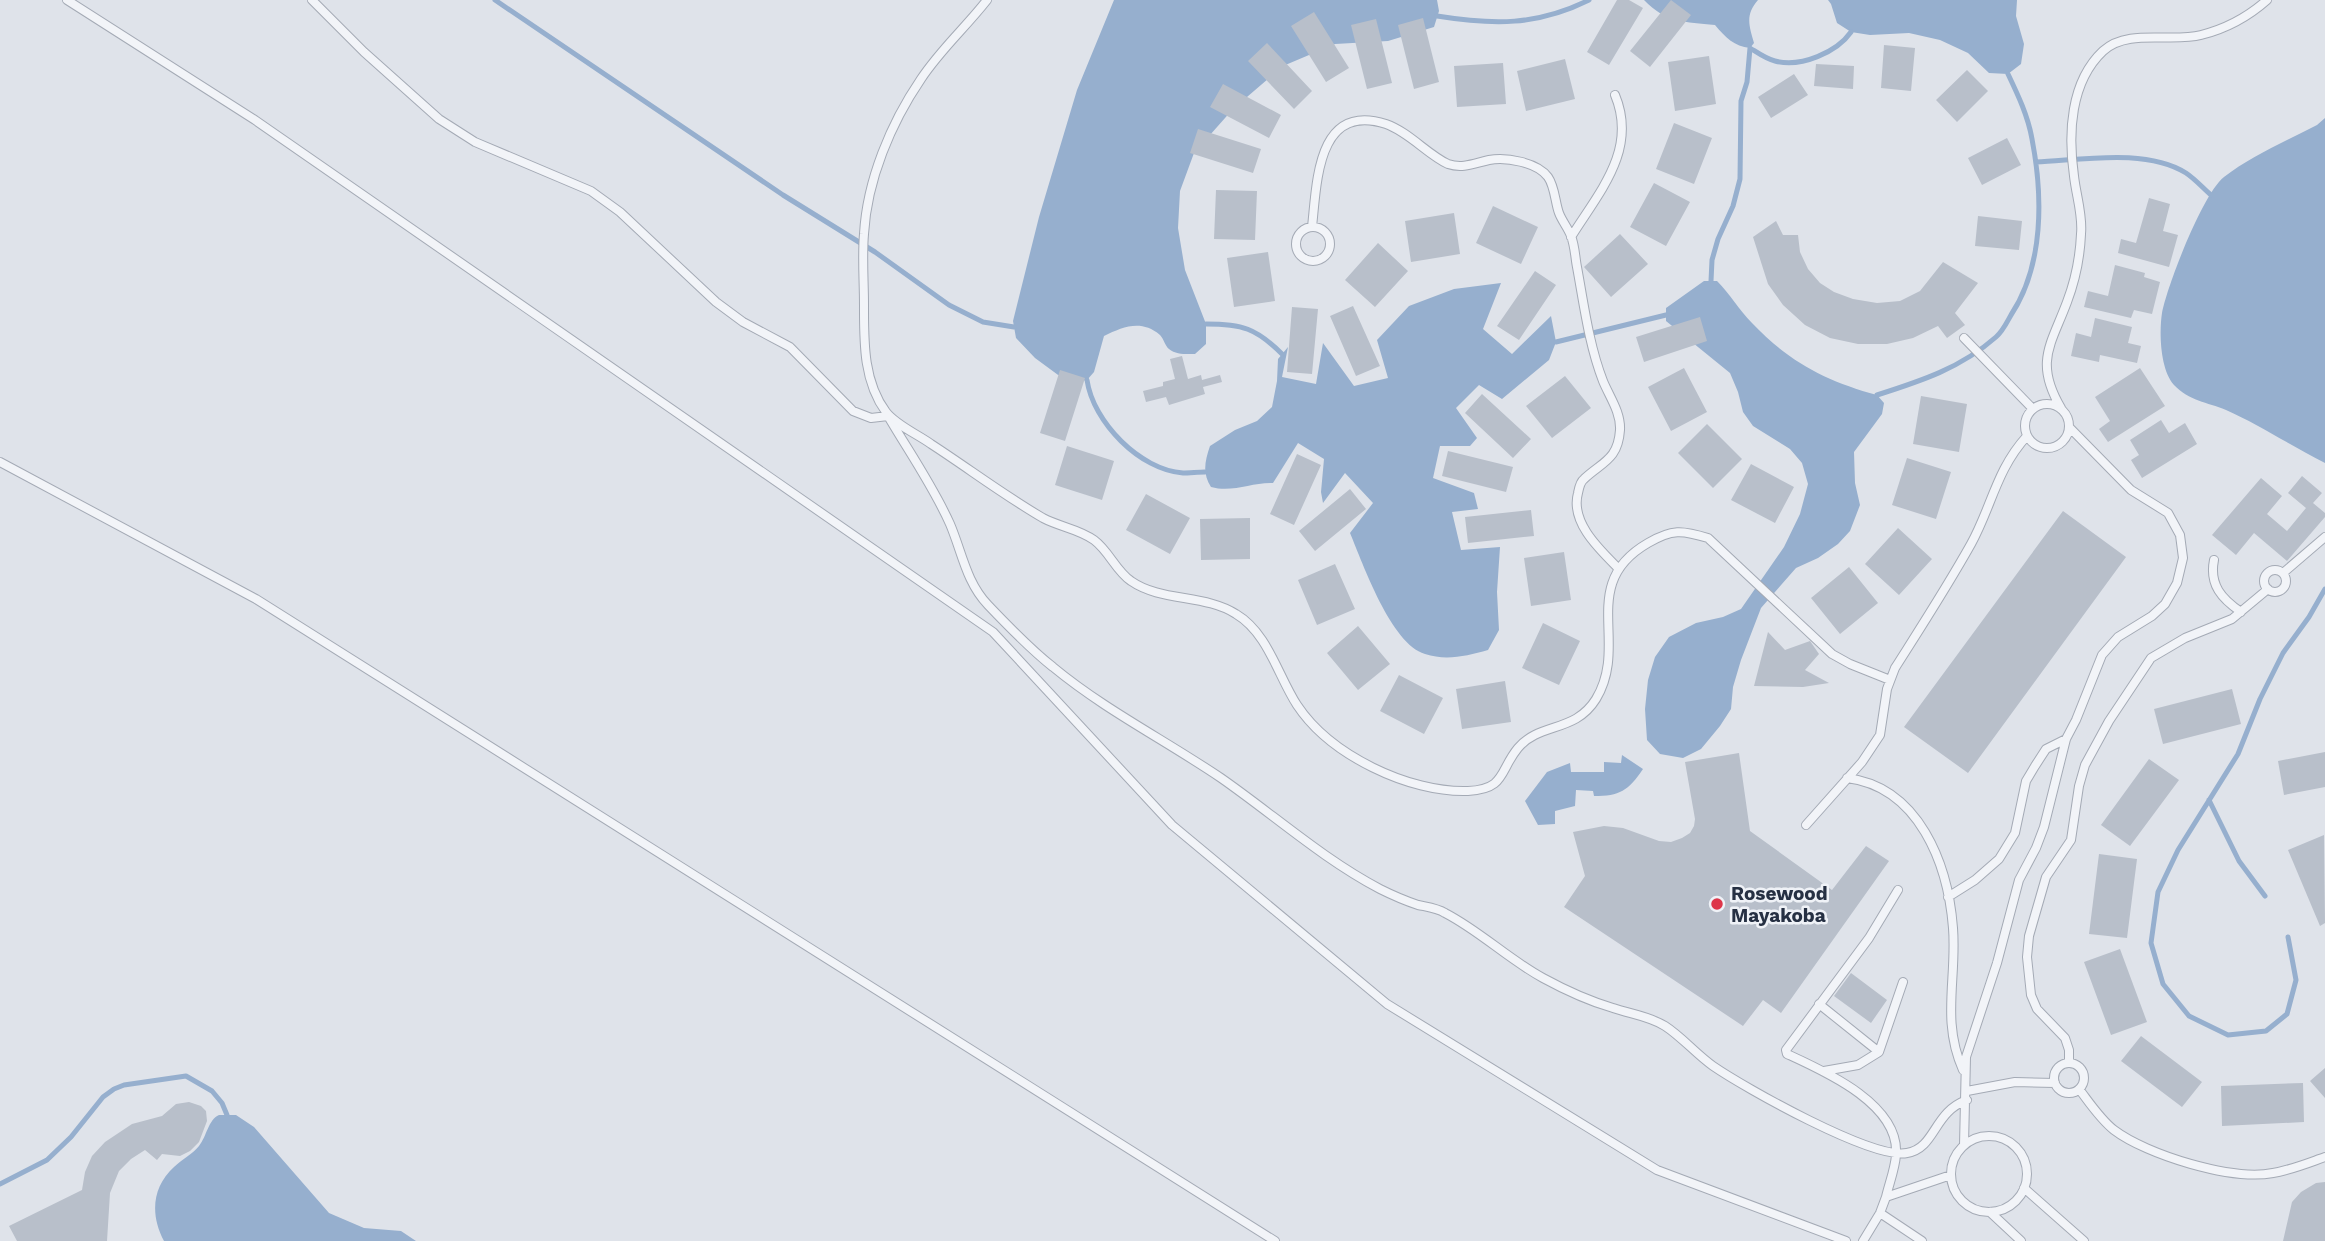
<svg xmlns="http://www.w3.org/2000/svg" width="2325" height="1241" viewBox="0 0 2325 1241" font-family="'Work Sans',sans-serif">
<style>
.water{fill:#96afce}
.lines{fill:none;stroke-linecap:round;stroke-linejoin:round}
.stream{stroke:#96afce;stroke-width:5}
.building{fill:#b8bfca}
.lane-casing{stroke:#a4aab5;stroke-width:10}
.lane{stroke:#f2f4f8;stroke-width:8}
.poi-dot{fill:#dd364a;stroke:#eff2f7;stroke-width:2.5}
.labels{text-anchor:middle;stroke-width:5;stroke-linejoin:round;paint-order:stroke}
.poi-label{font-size:19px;font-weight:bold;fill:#263043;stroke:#eff2f7;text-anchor:start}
</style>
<rect width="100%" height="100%" fill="#dfe3ea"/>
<path class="water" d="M1114,0H1437L1439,11L1434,27L1388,41L1335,44L1283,66L1233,109L1194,153L1180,191L1178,228L1185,270L1206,324V344L1195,354C1187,354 1176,355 1169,349C1165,346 1164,339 1160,335C1141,319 1123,327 1104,336L1094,372L1087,380L1069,383L1035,358L1016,338L1013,321L1039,217L1077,90Z
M1644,0H1758C1745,15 1749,25 1754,43L1750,48C1734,46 1726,38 1715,25C1685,22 1666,23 1644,0Z
M1828,0H2017L2016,16L2024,44L2021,64L2008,74L1989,73L1968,53L1940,40L1909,33L1870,35L1851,32L1837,23L1831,4Z
M2325,118V463C2293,447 2258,424 2226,410C2207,402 2189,401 2174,385C2160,369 2159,332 2162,313C2167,286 2203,193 2224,177C2251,156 2286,141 2317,125Z
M1704,281H1717C1730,294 1739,310 1752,323C1789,362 1826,381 1877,395L1884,403L1882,414L1854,452L1855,483L1860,505L1850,531L1838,544L1818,558L1796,568L1761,608L1741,660L1733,687L1731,709L1720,726L1701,749L1683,758L1660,754L1647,740L1645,709L1648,680L1655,657L1669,637L1696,623L1723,617L1741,609L1784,547L1800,514L1808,484L1802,463L1790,449L1753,426L1743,412L1738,392L1730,373L1666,321V308Z
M1501,283L1483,329L1512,354L1551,316L1556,342L1549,360L1502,399L1479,385L1456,408L1477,438L1470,446H1440L1433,478L1474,493L1478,509L1452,512L1461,550L1500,547L1497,592L1499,630L1488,650C1467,656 1446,661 1425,654C1391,644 1363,564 1350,533L1373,503L1345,473L1323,503L1321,492L1324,459L1298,443L1273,483C1252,482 1233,493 1211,487C1202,473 1205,461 1210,446L1235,430L1257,421L1272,407L1277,381L1278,359L1288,347L1282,377L1316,384L1323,343L1354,386L1388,378L1377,340L1409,306L1454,289Z
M1622,755L1643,769C1628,791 1620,796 1594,796L1593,791L1576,790L1575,806L1555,811V824L1538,825L1525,801L1547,772L1570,763L1571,772H1604V762L1621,763Z
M219,1115H236L254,1127L329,1213L364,1228L401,1231L416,1241H164C150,1215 152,1187 174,1167C182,1159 193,1154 199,1146C207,1136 208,1120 219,1115Z"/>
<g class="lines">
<path class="stream" d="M495,0L783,195L875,252L949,305L983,322L1014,327
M1437,16C1493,25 1537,26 1589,0
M2036,162C2082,160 2146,148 2186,173C2195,179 2203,188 2211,195
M1711,281L1712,260L1718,239L1733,206L1740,179L1741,101L1747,82L1750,48C1758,53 1766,59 1775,61C1801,68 1837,52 1851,32
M1206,324C1242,324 1256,328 1282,354
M1556,342L1666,315
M1087,380C1093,422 1140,470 1183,473C1190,473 1198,472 1205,472
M1877,395C1921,381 1961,368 1996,337C2003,331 2007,322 2011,315C2044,265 2043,196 2032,139C2028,116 2018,95 2008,74
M2209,800L2239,861L2265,896
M2288,937L2296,980L2287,1014L2266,1031L2228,1035L2189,1016L2163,984L2151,943L2158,892L2178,850L2238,754L2260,699L2283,653L2309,617L2325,589
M0,1184L47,1160L71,1137L103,1097L114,1089L124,1085L186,1076L212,1091L222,1103L227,1115"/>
</g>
<path class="building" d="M1617,0H1629L1643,8L1609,65L1587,52Z
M1671,0L1691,15L1650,67L1630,51Z
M1314,12L1349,68L1326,82L1291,26Z
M1423,18L1439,82L1414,89L1398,25Z
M1376,19L1392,83L1367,89L1351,25Z
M1267,43L1312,91L1294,109L1248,61Z
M1884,45L1915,48L1911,91L1881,88Z
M1709,56L1716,104L1675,111L1668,62Z
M1565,59L1575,99L1526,111L1517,71Z
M1503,63L1506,104L1457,107L1454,66Z
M1816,64L1854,66L1853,89L1814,86Z
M1967,70L1988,91L1957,122L1936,100Z
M1794,74L1808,95L1771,118L1758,97Z
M1223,84L1281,115L1269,138L1210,107Z
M1674,123L1712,138L1694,184L1656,169Z
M1198,129L1261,149L1253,173L1190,153Z
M2007,138L2021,165L1982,185L1968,158Z
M1654,183L1690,202L1666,246L1630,227Z
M1216,190L1257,191L1255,240L1214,239Z
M2149,198L2170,204L2163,231L2178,235L2169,267L2118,253L2121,239L2136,243Z
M1493,206L1538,227L1521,264L1476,243Z
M1454,213L1460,254L1411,262L1405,221Z
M1978,216L2022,221L2019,250L1975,246Z
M1776,221L1783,235H1798L1800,252L1808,269L1820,283L1834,292L1853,299L1877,303L1900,301L1920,291L1943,262L1978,283L1955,313L1965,325L1947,338L1938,326L1913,338L1887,344H1858L1830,338L1805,325L1783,305L1768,284L1753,237Z
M1620,234L1648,264L1611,297L1584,267Z
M1378,243L1408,271L1375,307L1345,280Z
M1268,252L1275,301L1234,307L1227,258Z
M2115,265L2145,273L2144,277L2160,282L2152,314L2134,310L2131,318L2084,307L2088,291L2108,296Z
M1535,271L1556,285L1519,340L1497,326Z
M1353,306L1380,366L1356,376L1330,316Z
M1292,307L1318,309L1312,374L1287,372Z
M1700,317L1707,341L1644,362L1636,337Z
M2095,318L2132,327L2128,343L2141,346L2137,363L2100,355L2099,362L2071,356L2076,333L2091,337Z
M1182,356L1188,379L1201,375L1202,380L1220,375L1222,382L1203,387L1205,394L1169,405L1166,397L1146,402L1143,391L1163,386V382L1175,379L1170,359Z
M1684,368L1707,412L1671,431L1648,387Z
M2140,368L2165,406L2108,442L2099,429L2110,421L2095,397Z
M1060,370L1085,378L1065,441L1040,433Z
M1565,376L1591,408L1552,438L1526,406Z
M1482,394L1531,439L1513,458L1465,413Z
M1921,396L1967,404L1959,452L1913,444Z
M2161,420L2169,433L2185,423L2197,444L2142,478L2131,460L2139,455L2130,440Z
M1707,424L1742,459L1713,488L1678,453Z
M1067,446L1114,461L1102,500L1055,485Z
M1448,451L1513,467L1506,492L1442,476Z
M1297,454L1321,465L1294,525L1270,514Z
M1907,458L1951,472L1936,519L1892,505Z
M1751,464L1794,487L1775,523L1731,500Z
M2302,476L2322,493L2313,503L2325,513V517L2287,561L2254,533L2236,555L2212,535L2261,478L2282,496L2267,514L2287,531L2306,508L2288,493Z
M1350,489L1366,509L1315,551L1299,531Z
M1146,494L1190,518L1170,554L1126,530Z
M1531,510L1534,536L1468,543L1465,517Z
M2063,511L2126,557L1968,773L1904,727Z
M1250,518V559L1201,560L1200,519Z
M1898,528L1932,559L1899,595L1865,564Z
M1564,552L1571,600L1531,606L1524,558Z
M1335,564L1355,609L1317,625L1298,580Z
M1849,567L1878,603L1840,634L1811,598Z
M1543,623L1580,641L1559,685L1522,668Z
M1358,626L1390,664L1358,690L1327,653Z
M1768,632L1785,650L1810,641L1819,654L1805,670L1829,683L1803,687L1754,686Z
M1399,675L1443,698L1424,734L1380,711Z
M1505,681L1511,722L1462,729L1456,689Z
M2232,689L2241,724L2163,744L2154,709Z
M2325,752V787L2284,795L2278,761Z
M1739,753L1750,831L1832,890L1866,846L1889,861L1781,1013L1763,1000L1743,1026L1564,907L1585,876L1573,832L1604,826L1623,828L1659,841L1671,842L1682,838L1690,833L1694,826L1695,819L1685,762Z
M2149,759L2179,780L2130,846L2101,825Z
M2324,835L2325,923L2320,926L2288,850Z
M2099,854L2137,859L2127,938L2089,934Z
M2120,949L2147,1022L2111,1035L2084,962Z
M1851,973L1887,1000L1871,1023L1834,996Z
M2141,1036L2202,1082L2182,1107L2121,1061Z
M2325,1068V1098L2310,1081Z
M2303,1083L2304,1122L2222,1126L2221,1086Z
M189,1102L201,1106L206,1111L207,1121L199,1142L190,1151L180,1156L162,1154L157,1160L145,1150L131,1159L119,1171L110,1193L107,1241H17L9,1226L82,1190L85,1172L92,1156L105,1142L132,1124L162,1116L176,1104Z
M2325,1182V1241H2283L2292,1202L2301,1192L2316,1183Z"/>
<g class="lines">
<defs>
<path id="lane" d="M67,0L255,120L993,632L1172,825L1387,1004L1657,1170L1846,1241
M312,0L364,52L439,119L475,142L591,191L620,212L716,302L743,322L790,347L853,411L871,418L888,416C909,452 933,486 950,524C962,552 966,582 988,605C1008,626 1030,649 1053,667C1105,710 1165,740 1221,778C1274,815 1323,859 1380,889C1392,895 1406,901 1418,905C1427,907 1437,908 1445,913C1480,931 1508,959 1543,978C1565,990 1589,1001 1613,1008C1630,1014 1649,1016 1665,1026C1682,1037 1696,1054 1713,1066C1745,1088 1873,1160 1907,1153C1936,1148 1933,1112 1967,1100
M987,0C966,27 940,50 921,79C891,123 867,180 864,234C862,257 864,281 864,305C864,341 863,381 886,412C896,425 917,434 931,444C968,468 1005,496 1043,518C1060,527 1079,529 1094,540C1109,551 1116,571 1131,581C1161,602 1205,594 1236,614C1268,633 1278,676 1297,705C1330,755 1409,793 1468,791C1506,789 1499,771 1518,748C1540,722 1575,733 1596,699C1630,643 1577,584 1648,543C1672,529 1682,530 1708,538L1832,654L1850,664L1890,680
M1296 244a17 17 0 1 1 34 0a17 17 0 1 1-34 0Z
M1312,227C1317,182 1317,102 1386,124C1409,132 1428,155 1448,164C1463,169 1475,163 1489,160C1506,157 1537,162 1548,177C1555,187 1555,202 1559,213C1562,221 1568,228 1571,236C1575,246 1575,257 1577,267C1584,305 1589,345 1603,381C1609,396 1621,412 1620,430C1618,460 1602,462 1584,479C1580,482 1579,488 1578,493C1570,522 1599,549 1618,568
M1571,237C1599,192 1638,150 1615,95
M1964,338L2032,408
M2025 426a22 22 0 1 1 44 0a22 22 0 1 1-44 0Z
M2061,408C2034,362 2051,345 2067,302C2075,281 2080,257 2081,234C2083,215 2076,195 2074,176C2068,134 2070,82 2103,51C2128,28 2171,43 2201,35C2225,29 2249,16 2267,0
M0,462L256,599L1275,1241
M2214,560C2209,585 2222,599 2241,612
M2264 581a11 11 0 1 1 22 0a11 11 0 1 1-22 0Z
M2283,573L2325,537
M1847,778C1919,787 1948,864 1953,928C1957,978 1941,1021 1963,1070
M1806,825L1862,762L1880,735L1887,689L1895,668C1921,627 1947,587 1971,544C1992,506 1996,470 2027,436
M1948,897L1975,880L1999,859L2015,833L2026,781L2035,766L2046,749L2066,739
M1819,1004L1879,1052
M2069,1063V1050L2065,1038L2037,1009L2031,995L2027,957L2029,936L2046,877L2071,840L2079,786L2085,765L2109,721L2151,658L2185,638L2232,619L2268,589
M2054 1078a15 15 0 1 1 30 0a15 15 0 1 1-30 0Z
M1824,1071L1858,1065L1879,1052L1903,982
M2079,1089C2089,1102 2100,1119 2114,1130C2147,1155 2232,1181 2273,1173C2291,1170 2308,1163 2325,1157
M1967,1091L2015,1082L2055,1083
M1951 1174a38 38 0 1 1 76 0a38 38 0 1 1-76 0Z
M1964,1145L1966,1057L1997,963L2019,880L2036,848L2044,827L2066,739L2076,720L2102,655L2118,637L2152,616L2165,604L2177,583L2183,558L2180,535L2168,513L2131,490L2070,428
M2024,1188L2084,1241
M1886,1197C1889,1184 1895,1169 1896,1155C1900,1104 1824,1071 1787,1054L1786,1050L1869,938L1898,890
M1990,1212L2021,1241
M1880,1213L1922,1241
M1863,1241L1880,1213L1886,1197L1951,1175"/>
</defs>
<use href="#lane" class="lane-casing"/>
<use href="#lane" class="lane"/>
</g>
<circle class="poi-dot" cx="1717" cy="904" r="7"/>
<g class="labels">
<g class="poi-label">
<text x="1731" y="900">Rosewood<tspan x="1731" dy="22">Mayakoba</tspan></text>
</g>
</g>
</svg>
